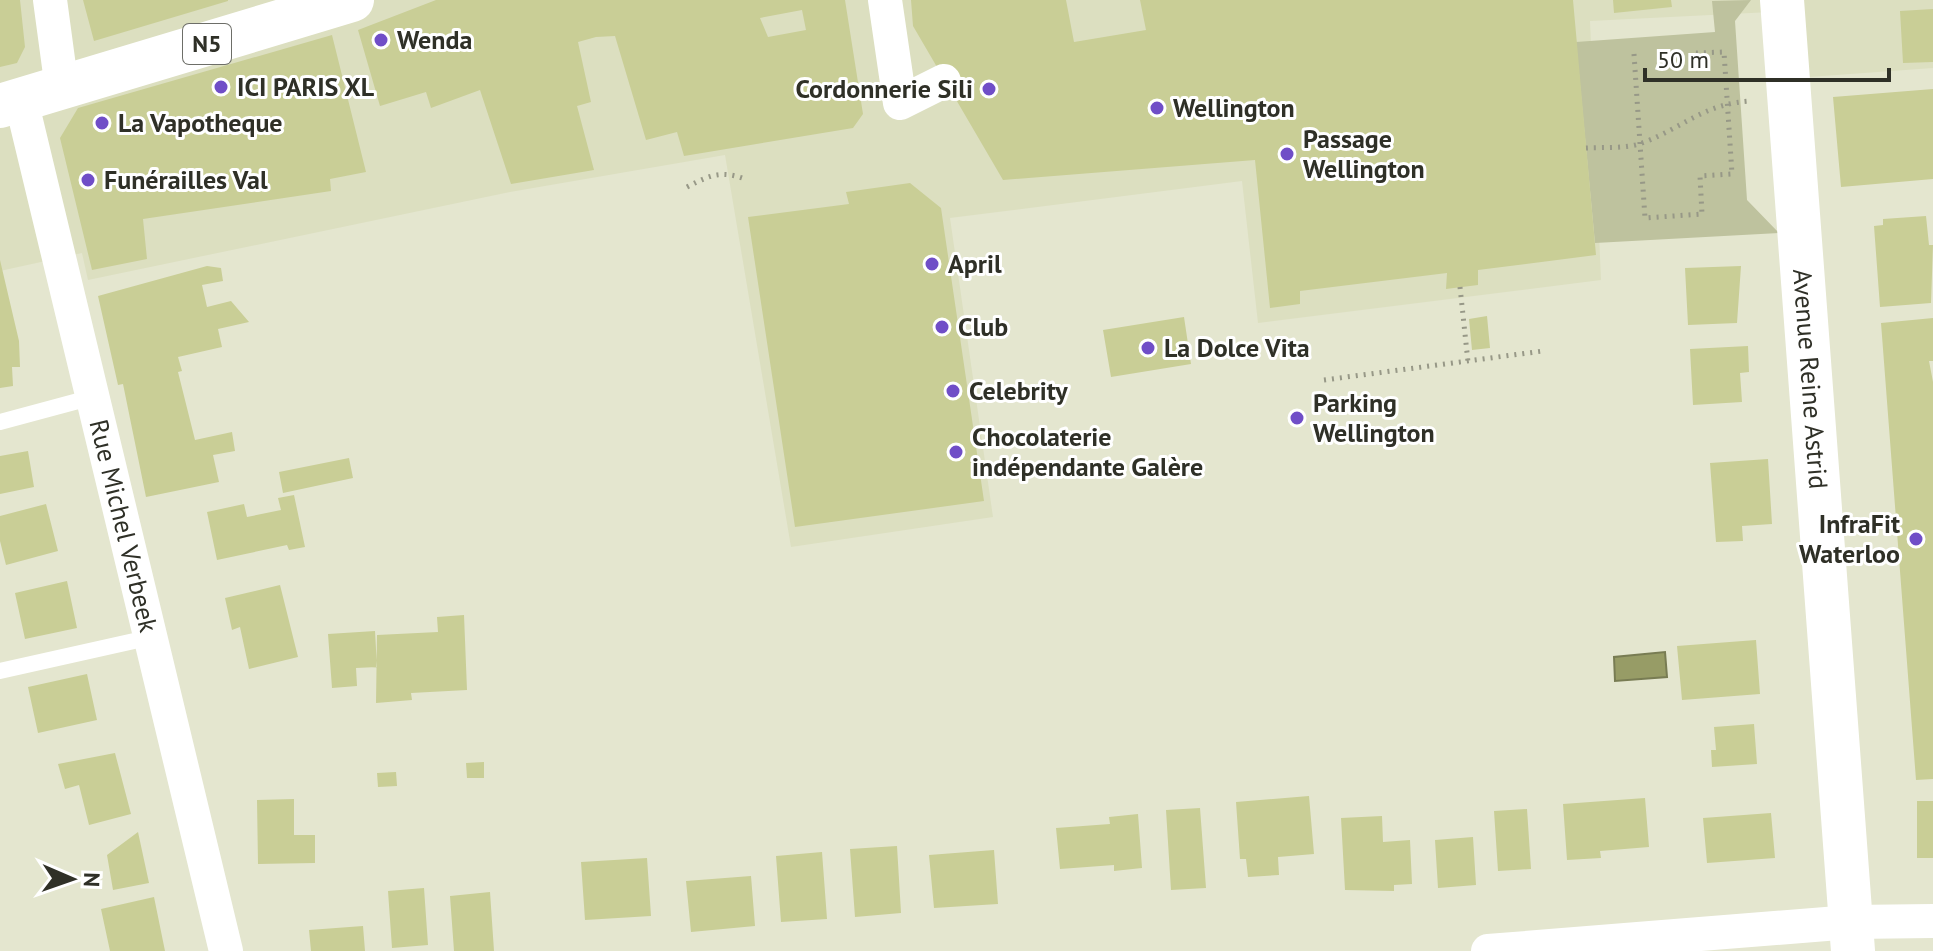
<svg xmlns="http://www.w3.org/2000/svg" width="1933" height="951" viewBox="0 0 1933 951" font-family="'PT Sans',sans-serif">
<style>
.built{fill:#dcdfc0}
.green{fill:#bec29e}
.water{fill:#979c66;stroke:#787c53;stroke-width:2}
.building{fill:#c9ce96;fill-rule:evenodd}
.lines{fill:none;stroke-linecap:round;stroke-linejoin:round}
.path{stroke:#979887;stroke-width:5;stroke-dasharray:2 6;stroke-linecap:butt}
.lane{stroke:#fff;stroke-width:16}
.street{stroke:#fff;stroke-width:34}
.secondary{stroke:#fff;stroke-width:44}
.primary{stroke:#fff;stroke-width:44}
.poi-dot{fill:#704ec7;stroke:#fff;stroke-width:3}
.labels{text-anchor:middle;stroke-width:6;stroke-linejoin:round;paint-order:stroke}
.shield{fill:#fff;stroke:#6d6e68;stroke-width:2}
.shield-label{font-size:24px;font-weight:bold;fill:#2f3027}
.poi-label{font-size:26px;font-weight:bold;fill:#2f3027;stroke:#fff;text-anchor:start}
.street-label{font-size:26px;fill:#2f3027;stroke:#fff}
</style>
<rect width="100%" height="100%" fill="#e4e6cf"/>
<path class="built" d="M0,0H1770L1771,12L1590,21L1601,280L1258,323L1242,181L950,218L993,517L791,547L725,155L510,192L88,280L82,253L0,271Z
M1789,0H1933V68L1795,78Z"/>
<path class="green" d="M1751,0L1735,21L1747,200L1779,233L1595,243L1576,42L1715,32L1712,1Z"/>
<path class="water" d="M1665,652L1667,677L1615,681L1614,657Z"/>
<path class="building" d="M0,0H20L25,47L17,63L0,67Z
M83,0H228V1L94,41Z
M436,0H845L863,114L853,128L684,156L677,132L646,140L615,36L596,37L578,42L591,102L577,106L594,170L511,184L480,90L431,108L426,92L380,106L358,30ZM802,10L806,30L768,37L760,18Z
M911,0H1066L1074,42L1146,30L1140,0H1573L1596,255L1478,270V285L1446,289L1447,273L1300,291V304L1270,308L1255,160L1003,180L913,26Z
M1613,0H1671L1672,7L1614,13Z
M1933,9V62L1903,63L1900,11Z
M332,35L366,172L330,179L331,191L143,219L147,259L92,270L60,138L78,108Z
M1933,89V179L1841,187L1833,97Z
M910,183L941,208L984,501L795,527L748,217L849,204L846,192Z
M1926,216L1929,245H1933L1931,303L1880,307L1874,226L1883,225V219Z
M0,260L19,341L20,367H12L13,386L0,388Z
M207,266L221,268L223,281L202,285L207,307L231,301L249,322L218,329L222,347L178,357L182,371L178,372L195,440L232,432L235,451L213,455L219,482L146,497L123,384L118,385L98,296Z
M1741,266L1737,323L1688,325L1685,268Z
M1487,316L1490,348L1472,350L1469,319Z
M1184,317L1191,364L1111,377L1103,330Z
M1933,318V361H1929L1933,382V779L1916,780L1881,323Z
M1748,346L1749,372L1740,373L1742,402L1693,405L1690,349Z
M28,451L34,487L0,494V456Z
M349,458L353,478L283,493L279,472Z
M1768,459L1772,524L1742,526L1743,541L1716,542L1710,463Z
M294,495L305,547L289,550L287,545L217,560L207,512L244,504L247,517L281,510L278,498Z
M46,504L58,551L6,565L0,541V516Z
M67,581L77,628L25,639L15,593Z
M280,585L298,657L249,669L240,627L232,630L225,598Z
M464,615L467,690L411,693L412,700L376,703L377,635L438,632L437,617Z
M375,631L377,667L356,668L357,686L332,688L328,634Z
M1756,640L1760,694L1682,700L1677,646Z
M87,674L97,720L38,733L28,687Z
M1754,724L1757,764L1712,767L1711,750H1716L1714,727Z
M115,753L131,814L89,825L79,785L65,789L58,764Z
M484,762V778H467L466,763Z
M396,772L397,786L378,787L377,773Z
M1309,796L1314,854L1278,857L1279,875L1248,877L1246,859H1240L1236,802Z
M1645,798L1649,847L1600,851L1601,858L1567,860L1563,804Z
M294,799V835H315V863L258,864L257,800Z
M1917,801H1933V858H1917Z
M1200,808L1206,888L1171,890L1166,810Z
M1527,809L1531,869L1498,871L1494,811Z
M1771,813L1775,858L1707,863L1703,818Z
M1138,814L1142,868L1114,871V865L1060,869L1056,828L1110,824L1109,817Z
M1382,816L1383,842L1410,840L1412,884L1394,885V891L1345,890L1341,818Z
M138,832L149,883L113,890L107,855Z
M1473,837L1476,885L1438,888L1435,840Z
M897,846L901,913L855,917L850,849Z
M994,850L998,904L934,908L929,855Z
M822,852L827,919L781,922L776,856Z
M647,858L651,916L585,920L581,862Z
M751,876L755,926L691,932L686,881Z
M424,888L428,945L392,948L388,891Z
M490,892L494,951H454L450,896Z
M154,897L165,951H110L101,909Z
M363,926L365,951H311L309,930Z"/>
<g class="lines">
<path class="path" d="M1634,54L1645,218L1702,214L1700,176L1732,174L1724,52L1696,53
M1586,148C1603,147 1626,149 1642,143C1683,128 1704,103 1752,101
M687,187C710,175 721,170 745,179
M1460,287L1468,362
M1324,380L1543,351"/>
<path class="lane" d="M0,422L93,397
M0,671L152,637"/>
<g class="street">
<path d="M50,0L62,89"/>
<path d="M885,0L900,103L944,81"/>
<path id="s1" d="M21,100L226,951"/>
<path d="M1488,951L1851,922L1933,921"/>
</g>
<path class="secondary" id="s2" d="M1782,0L1853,951"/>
<path class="primary" d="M0,106L352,0"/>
</g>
<g class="poi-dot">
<circle cx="381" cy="40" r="8"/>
<circle cx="221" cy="87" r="8"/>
<circle cx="989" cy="89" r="8"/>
<circle cx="1157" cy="108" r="8"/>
<circle cx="102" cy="123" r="8"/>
<circle cx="1287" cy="154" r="8"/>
<circle cx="88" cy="180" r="8"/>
<circle cx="932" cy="264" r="8"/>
<circle cx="942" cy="327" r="8"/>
<circle cx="1148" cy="348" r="8"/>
<circle cx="953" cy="391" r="8"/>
<circle cx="1297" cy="418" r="8"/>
<circle cx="956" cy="452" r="8"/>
<circle cx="1916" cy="539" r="8"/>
</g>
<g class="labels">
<rect class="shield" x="183" y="24" width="48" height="40" rx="6"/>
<g class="shield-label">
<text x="207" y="52">N5</text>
</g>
<g class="poi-label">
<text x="397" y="49">Wenda</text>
<text x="237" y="96">ICI PARIS XL</text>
<text x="973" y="98" text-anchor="end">Cordonnerie Sili</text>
<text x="1173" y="117">Wellington</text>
<text x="118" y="132">La Vapotheque</text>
<text x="1303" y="148">Passage<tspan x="1303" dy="30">Wellington</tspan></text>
<text x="104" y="189">Funérailles Val</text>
<text x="948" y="273">April</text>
<text x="958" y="336">Club</text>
<text x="1164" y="357">La Dolce Vita</text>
<text x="969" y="400">Celebrity</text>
<text x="1313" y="412">Parking<tspan x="1313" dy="30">Wellington</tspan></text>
<text x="972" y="446">Chocolaterie<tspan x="972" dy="30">indépendante Galère</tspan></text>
<text x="1900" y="533" text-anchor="end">InfraFit<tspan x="1900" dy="30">Waterloo</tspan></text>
</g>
<g class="street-label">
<text dy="9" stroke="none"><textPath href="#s2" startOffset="380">Avenue Reine Astrid</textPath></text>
<text dy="9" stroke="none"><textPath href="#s1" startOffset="438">Rue Michel Verbeek</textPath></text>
</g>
</g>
<g transform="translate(72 879) rotate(92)" stroke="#ffffff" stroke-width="6" paint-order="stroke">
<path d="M0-6L14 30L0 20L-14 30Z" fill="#2f3027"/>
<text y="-12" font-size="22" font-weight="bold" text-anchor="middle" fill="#2f3027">N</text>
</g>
<path d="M1645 68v12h244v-12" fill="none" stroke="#2f3027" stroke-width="4"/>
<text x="1657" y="68" font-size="24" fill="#2f3027" stroke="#ffffff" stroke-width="6" paint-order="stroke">50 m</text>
</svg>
